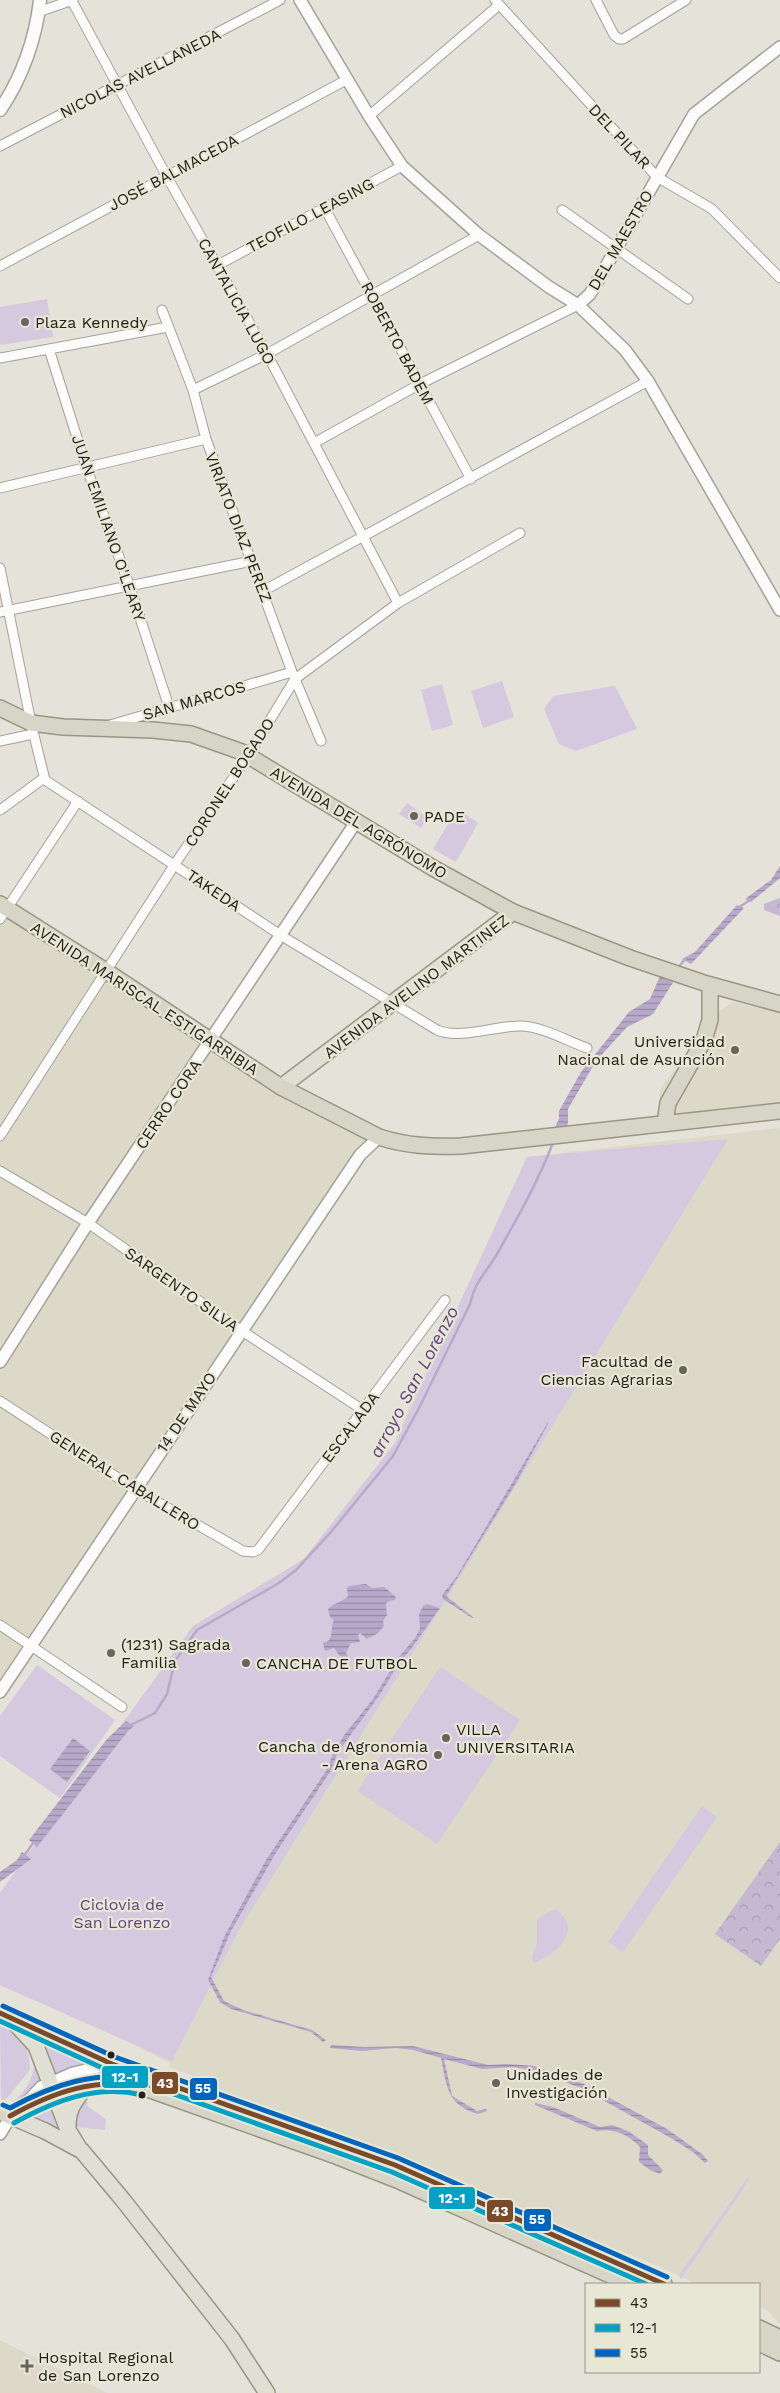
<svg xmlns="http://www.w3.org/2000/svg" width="780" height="2393" viewBox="0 0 780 2393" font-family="'Work Sans',sans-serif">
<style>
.built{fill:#dcd9c8}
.green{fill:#d4c9de}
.forest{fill:url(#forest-crowns)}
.water{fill:url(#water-rules)}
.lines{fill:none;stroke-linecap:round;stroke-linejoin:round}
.stream{stroke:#b8a9ca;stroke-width:2.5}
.minor-casing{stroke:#a3a29b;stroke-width:11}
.tertiary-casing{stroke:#a3a29b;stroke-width:14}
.secondary-casing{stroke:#a3a29b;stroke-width:15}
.primary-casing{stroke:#999681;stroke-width:18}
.trunk-casing{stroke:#999681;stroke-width:18}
.minor{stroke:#fbfbf9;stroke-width:9}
.tertiary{stroke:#fbfbf9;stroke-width:11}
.secondary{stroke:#fbfbf9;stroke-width:12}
.primary{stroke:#e0dfd4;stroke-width:15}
.trunk{stroke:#d7d5c8;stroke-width:15}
.bus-1-casing{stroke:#e8e6d5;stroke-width:9}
.bus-2-casing{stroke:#e8e6d5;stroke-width:9}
.bus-3-casing{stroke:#e8e6d5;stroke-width:9}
.bus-1{stroke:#7a4b2a;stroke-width:5}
.bus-2{stroke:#02a2c5;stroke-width:5}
.bus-3{stroke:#0065bd;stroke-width:5}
.poi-dot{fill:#66655e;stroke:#e8e6d5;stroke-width:2}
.bus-dot{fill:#22211b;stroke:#e8e6d5;stroke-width:2}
.labels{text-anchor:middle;stroke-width:4.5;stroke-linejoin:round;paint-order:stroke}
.street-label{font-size:16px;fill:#22211b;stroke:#e8e6d5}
.poi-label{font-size:16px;fill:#22211b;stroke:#e8e6d5;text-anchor:start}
.park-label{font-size:16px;fill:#614384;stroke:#e8e6d5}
.water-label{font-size:18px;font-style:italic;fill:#604283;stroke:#e8e6d5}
.line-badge{stroke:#e8e6d5;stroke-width:2}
.badge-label{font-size:14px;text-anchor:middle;font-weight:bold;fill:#fff}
</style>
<defs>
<pattern id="forest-crowns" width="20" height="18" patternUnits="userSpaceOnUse" patternTransform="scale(1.25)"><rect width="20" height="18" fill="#c5b8d0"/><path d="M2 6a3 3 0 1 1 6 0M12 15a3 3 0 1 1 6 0" fill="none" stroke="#a99eb2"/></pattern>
<pattern id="water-rules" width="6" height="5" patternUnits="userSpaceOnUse" patternTransform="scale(1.25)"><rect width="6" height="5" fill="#b8a9ca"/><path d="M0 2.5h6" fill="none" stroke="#9589a3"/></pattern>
</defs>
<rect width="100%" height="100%" fill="#e4e2d9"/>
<path class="built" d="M0,899L375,1138L0,1695Z
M733,1002L780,1013V1102L675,1114L667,1111L661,1105L659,1095L662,1086L721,1010Z
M780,1128V2324L768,2311L759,2307V2284H696L663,2268L301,2120L216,2089L188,2074L168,2067L170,2063L128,2042L0,1985V1893L193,1626L304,1559L395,1443L416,1390L490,1246L527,1157Z
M0,2340L107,2393H0Z"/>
<path class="green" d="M47,299L53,337L0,345V307Z
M502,681L514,717L483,728L471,691Z
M442,684L453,725L432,731L421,690Z
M615,686L637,729L576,751L559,744L544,709L553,696Z
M407,803L428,818L421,828L399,814Z
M457,809L478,823L456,862L433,849Z
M728,1139L445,1601L239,1930L172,2061L0,1985V1893L193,1626L304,1559L395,1443L527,1157Z
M37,1665L115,1720L60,1798L0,1756V1716Z
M440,1667L520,1720L437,1844L357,1791Z
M702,1806L717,1817L623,1952L608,1942Z
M555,1909C585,1929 556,1956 533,1963L532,1956L537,1943V1921L542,1916Z
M0,2021C22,2034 29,2043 30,2070L6,2099L1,2100Z
M45,2044L87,2061L89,2064L55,2076L43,2046Z
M33,2058L41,2080C28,2090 23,2107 4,2106C22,2099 37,2077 33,2058Z
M86,2101L88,2103L87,2106L106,2119L105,2130L76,2127L78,2112Z
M51,2106L52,2107L64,2134L27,2116L30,2111Z
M748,2177L749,2179L742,2191L681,2279L679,2275Z"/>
<path class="forest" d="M780,898V916L764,910V904Z
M780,1842V1939L761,1966L715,1934Z"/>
<path class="water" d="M780,866V878L751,902L745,899L771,880Z
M737,905L744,908L691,964L682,959L695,952Z
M660,976L674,981L653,1014L627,1027L596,1061L568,1109V1123L566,1128L554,1129L559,1119V1111L581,1072L629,1012L650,999Z
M548,1422V1424L516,1483L446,1596L474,1618H472L443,1599L442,1595L457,1576Z
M366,1584L372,1588L384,1587L395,1596L396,1599L386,1603L387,1615L383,1621L384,1626L378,1633L367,1639L360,1633L358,1635L360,1642L351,1643L346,1653L350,1659L348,1662L339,1655L334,1648L325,1651L323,1643L328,1641C334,1634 330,1627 334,1620L330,1617L328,1609C335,1602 343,1602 348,1596L347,1588L349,1586Z
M427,1604L440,1608L411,1649L399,1663L379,1696L338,1752L330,1772L277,1851L231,1931L211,1977L224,2001L243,2010L312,2030L326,2040L323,2042L311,2032L231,2009L220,2002L208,1980L224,1937L266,1860L326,1771L333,1754L345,1734L373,1699L398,1658L415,1638L420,1629L419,1614L423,1606Z
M126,1721L134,1726L128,1731L37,1847L29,1840L107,1739Z
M73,1738L90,1751L67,1782L50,1769Z
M22,1852L31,1859L0,1882V1872L17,1860Z
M331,2045L365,2047L413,2046L488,2065L507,2064L534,2066L584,2084L667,2129L702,2154L708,2161L705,2163L693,2152L671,2138L581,2088L532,2070L512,2067L482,2069L444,2059L452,2096L477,2111L486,2109L487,2111L478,2114C446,2105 447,2085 441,2058L413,2050L396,2048L361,2051L330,2048Z
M535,2103L553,2107L600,2127L612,2125L628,2131L648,2145V2155L663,2170L660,2174L650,2170L639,2162L640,2147C628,2134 613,2128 597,2131L535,2105Z"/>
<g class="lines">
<path class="stream" d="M738,908L750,900
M677,969L686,958
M129,1726L155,1713L167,1694L175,1661L197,1630L279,1583L296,1570L331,1532L393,1456L419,1408L470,1304C475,1281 486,1273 497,1254C518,1217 539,1180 554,1140
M24,1856L34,1842"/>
<defs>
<path id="minor" d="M495,0L657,177L712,209L780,278
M596,0L614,35L619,39H623L686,0
M72,1L166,175L267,354L398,603
M38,12L73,0
M369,116L499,5
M0,146L280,0
M324,207L471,479
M562,210L688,299
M218,265L402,166
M0,266L348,79
M162,310L193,390L206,439L292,672L321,741
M49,349L87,469L130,587L169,707
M0,358L168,327
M193,390L267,354L479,235
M314,443L420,384L578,305
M0,488L206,439
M0,568L31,723L45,780L282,936L437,1030C460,1040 497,1025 522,1026C543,1027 567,1041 587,1048
M263,591L648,381
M0,612L252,561
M110,725L292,672
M0,741L33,734
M0,810L44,778
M0,919L78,801
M0,1136L175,864L248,756L295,679L398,603L520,533
M0,1171L88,1223L242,1331L363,1410
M0,1401L135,1489L243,1551L253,1552L258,1550L445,1300
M0,1625L122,1707"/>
<path id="tertiary" d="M300,0L369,116L402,166L479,235L549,287L578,305L625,350L648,381L780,610
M578,305L590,294L694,114L780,47
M0,1362L88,1223L356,822
M0,1692L360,1155L379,1137
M0,2134L14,2111L29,2100L41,2087L73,2073L112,2064"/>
<path id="secondary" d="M0,110C22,78 36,38 40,0"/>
<path id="primary" d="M281,1087L513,912
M12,2020L36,2046L68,2130L79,2148
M10,2116L45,2131L82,2151L123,2200L232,2339L267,2393
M68,2126C68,2107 76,2100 87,2085"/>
<path id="trunk" d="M0,708L31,723L63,727L153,730L191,734L242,752L433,868L513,912L630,958L707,984L780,1004
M0,904L106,971L281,1087L379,1137C407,1146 432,1147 461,1146L780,1111
M665,1123L668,1103L704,1040L710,1020V985
M0,2013L69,2046L112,2064L395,2165L664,2284
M0,2112L10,2116C48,2094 95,2077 139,2086L336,2156L397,2180L630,2284
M759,2328L780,2338
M759,2343L780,2353"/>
</defs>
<use href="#minor" class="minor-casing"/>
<use href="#tertiary" class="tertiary-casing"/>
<use href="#secondary" class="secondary-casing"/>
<use href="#primary" class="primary-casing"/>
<use href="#trunk" class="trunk-casing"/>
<use href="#minor" class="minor"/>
<use href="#tertiary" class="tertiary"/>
<use href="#secondary" class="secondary"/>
<use href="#primary" class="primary"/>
<use href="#trunk" class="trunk"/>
<defs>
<path id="bus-1" d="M0,2013L112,2064L395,2165L664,2284
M10,2116C52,2093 96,2076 144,2088"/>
<path id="bus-2" d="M0,2021L109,2071L392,2172L646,2284
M14,2123C54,2101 96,2084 142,2095"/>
<path id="bus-3" d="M3,2006L115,2057L398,2158L667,2277
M3,2105L10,2108C52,2085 98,2069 146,2080"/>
</defs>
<use href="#bus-1" class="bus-1-casing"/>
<use href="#bus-2" class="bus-2-casing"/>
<use href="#bus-3" class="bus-3-casing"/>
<use href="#bus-1" class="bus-1"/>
<use href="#bus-2" class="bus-2"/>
<use href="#bus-3" class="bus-3"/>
</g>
<g class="poi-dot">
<circle cx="25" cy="322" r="5"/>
<circle cx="414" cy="816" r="5"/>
<circle cx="735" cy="1050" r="5"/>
<circle cx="683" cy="1370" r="5"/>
<circle cx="111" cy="1653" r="5"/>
<circle cx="246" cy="1663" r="5"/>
<circle cx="446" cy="1738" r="5"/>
<circle cx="438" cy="1755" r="5"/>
<circle cx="496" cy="2083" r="5"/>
<path d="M24.5 2358.5h5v5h5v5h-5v5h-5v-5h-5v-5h5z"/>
</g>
<g class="bus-dot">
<circle cx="111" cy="2055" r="4.5"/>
<circle cx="142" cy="2095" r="4.5"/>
</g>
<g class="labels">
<g class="street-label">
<text transform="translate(140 73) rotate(-27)" y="6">NICOLAS AVELLANEDA</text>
<text transform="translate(620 136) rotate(47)" y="6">DEL PILAR</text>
<text transform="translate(173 172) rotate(-28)" y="6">JOSÉ BALMACEDA</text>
<text transform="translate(310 215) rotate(-28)" y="6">TEOFILO LEASING</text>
<text transform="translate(620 240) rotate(-60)" y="6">DEL MAESTRO</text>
<text transform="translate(237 301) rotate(61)" y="6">CANTALICIA LUGO</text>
<text transform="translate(398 343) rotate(62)" y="6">ROBERTO BADEM</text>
<text transform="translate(239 527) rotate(69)" y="6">VIRIATO DIAZ PEREZ</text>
<text transform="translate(109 528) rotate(71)" y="6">JUAN EMILIANO O'LEARY</text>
<text transform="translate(194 700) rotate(-16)" y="6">SAN MARCOS</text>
<text transform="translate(229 782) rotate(-57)" y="6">CORONEL BOGADO</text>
<text transform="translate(359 822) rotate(31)" y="6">AVENIDA DEL AGRÓNOMO</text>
<text transform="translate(214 890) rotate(34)" y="6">TAKEDA</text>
<text transform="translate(416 986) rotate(-37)" y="6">AVENIDA AVELINO MARTINEZ</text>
<text transform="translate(145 998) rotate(33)" y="6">AVENIDA MARISCAL ESTIGARRIBIA</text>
<text transform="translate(168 1104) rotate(-56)" y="6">CERRO CORA</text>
<text transform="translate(182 1289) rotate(35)" y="6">SARGENTO SILVA</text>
<text transform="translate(186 1412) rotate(-56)" y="6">14 DE MAYO</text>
<text transform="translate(350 1427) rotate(-53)" y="6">ESCALADA</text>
<text transform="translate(125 1480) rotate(32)" y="6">GENERAL CABALLERO</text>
</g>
<g class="poi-label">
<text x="35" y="328">Plaza Kennedy</text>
<text x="424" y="822">PADE</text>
<text x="725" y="1047" text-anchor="end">Universidad<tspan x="725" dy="18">Nacional de Asunción</tspan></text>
<text x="673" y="1367" text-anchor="end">Facultad de<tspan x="673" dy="18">Ciencias Agrarias</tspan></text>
<text x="121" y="1650">(1231) Sagrada<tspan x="121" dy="18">Familia</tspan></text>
<text x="256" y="1669">CANCHA DE FUTBOL</text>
<text x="456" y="1735">VILLA<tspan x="456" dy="18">UNIVERSITARIA</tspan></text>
<text x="428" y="1752" text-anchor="end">Cancha de Agronomia<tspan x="428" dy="18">- Arena AGRO</tspan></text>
<text x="506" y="2080">Unidades de<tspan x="506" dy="18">Investigación</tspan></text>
<text x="38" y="2363">Hospital Regional<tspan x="38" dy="18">de San Lorenzo</tspan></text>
</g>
<g class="park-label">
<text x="122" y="1910">Ciclovia de<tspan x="122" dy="18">San Lorenzo</tspan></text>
</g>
<g class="water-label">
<text transform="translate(414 1382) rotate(-62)" y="6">arroyo San Lorenzo</text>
</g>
</g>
<g class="line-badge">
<rect x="101" y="2065" width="48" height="24" rx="5" fill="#02a2c5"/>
<rect x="151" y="2071" width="28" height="24" rx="5" fill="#7a4b2a"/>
<rect x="189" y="2077" width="29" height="24" rx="5" fill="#0065bd"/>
<rect x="428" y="2186" width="48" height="24" rx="5" fill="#02a2c5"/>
<rect x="486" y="2199" width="28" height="24" rx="5" fill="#7a4b2a"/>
<rect x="523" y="2208" width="29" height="24" rx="5" fill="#0065bd"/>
</g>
<g class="badge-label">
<text x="125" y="2082">12-1</text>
<text x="165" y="2088">43</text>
<text x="203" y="2093">55</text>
<text x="452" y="2203">12-1</text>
<text x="500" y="2216">43</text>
<text x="537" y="2224">55</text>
</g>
<rect x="585" y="2283" width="175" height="90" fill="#e8e6d5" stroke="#99978b"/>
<rect x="595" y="2299" width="25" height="8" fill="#7a4b2a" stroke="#99978b"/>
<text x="630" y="2308" font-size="15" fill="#22211b">43</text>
<rect x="595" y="2324" width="25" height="8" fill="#02a2c5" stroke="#99978b"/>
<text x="630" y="2333" font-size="15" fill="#22211b">12-1</text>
<rect x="595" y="2349" width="25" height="8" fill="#0065bd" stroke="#99978b"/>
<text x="630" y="2358" font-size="15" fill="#22211b">55</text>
</svg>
